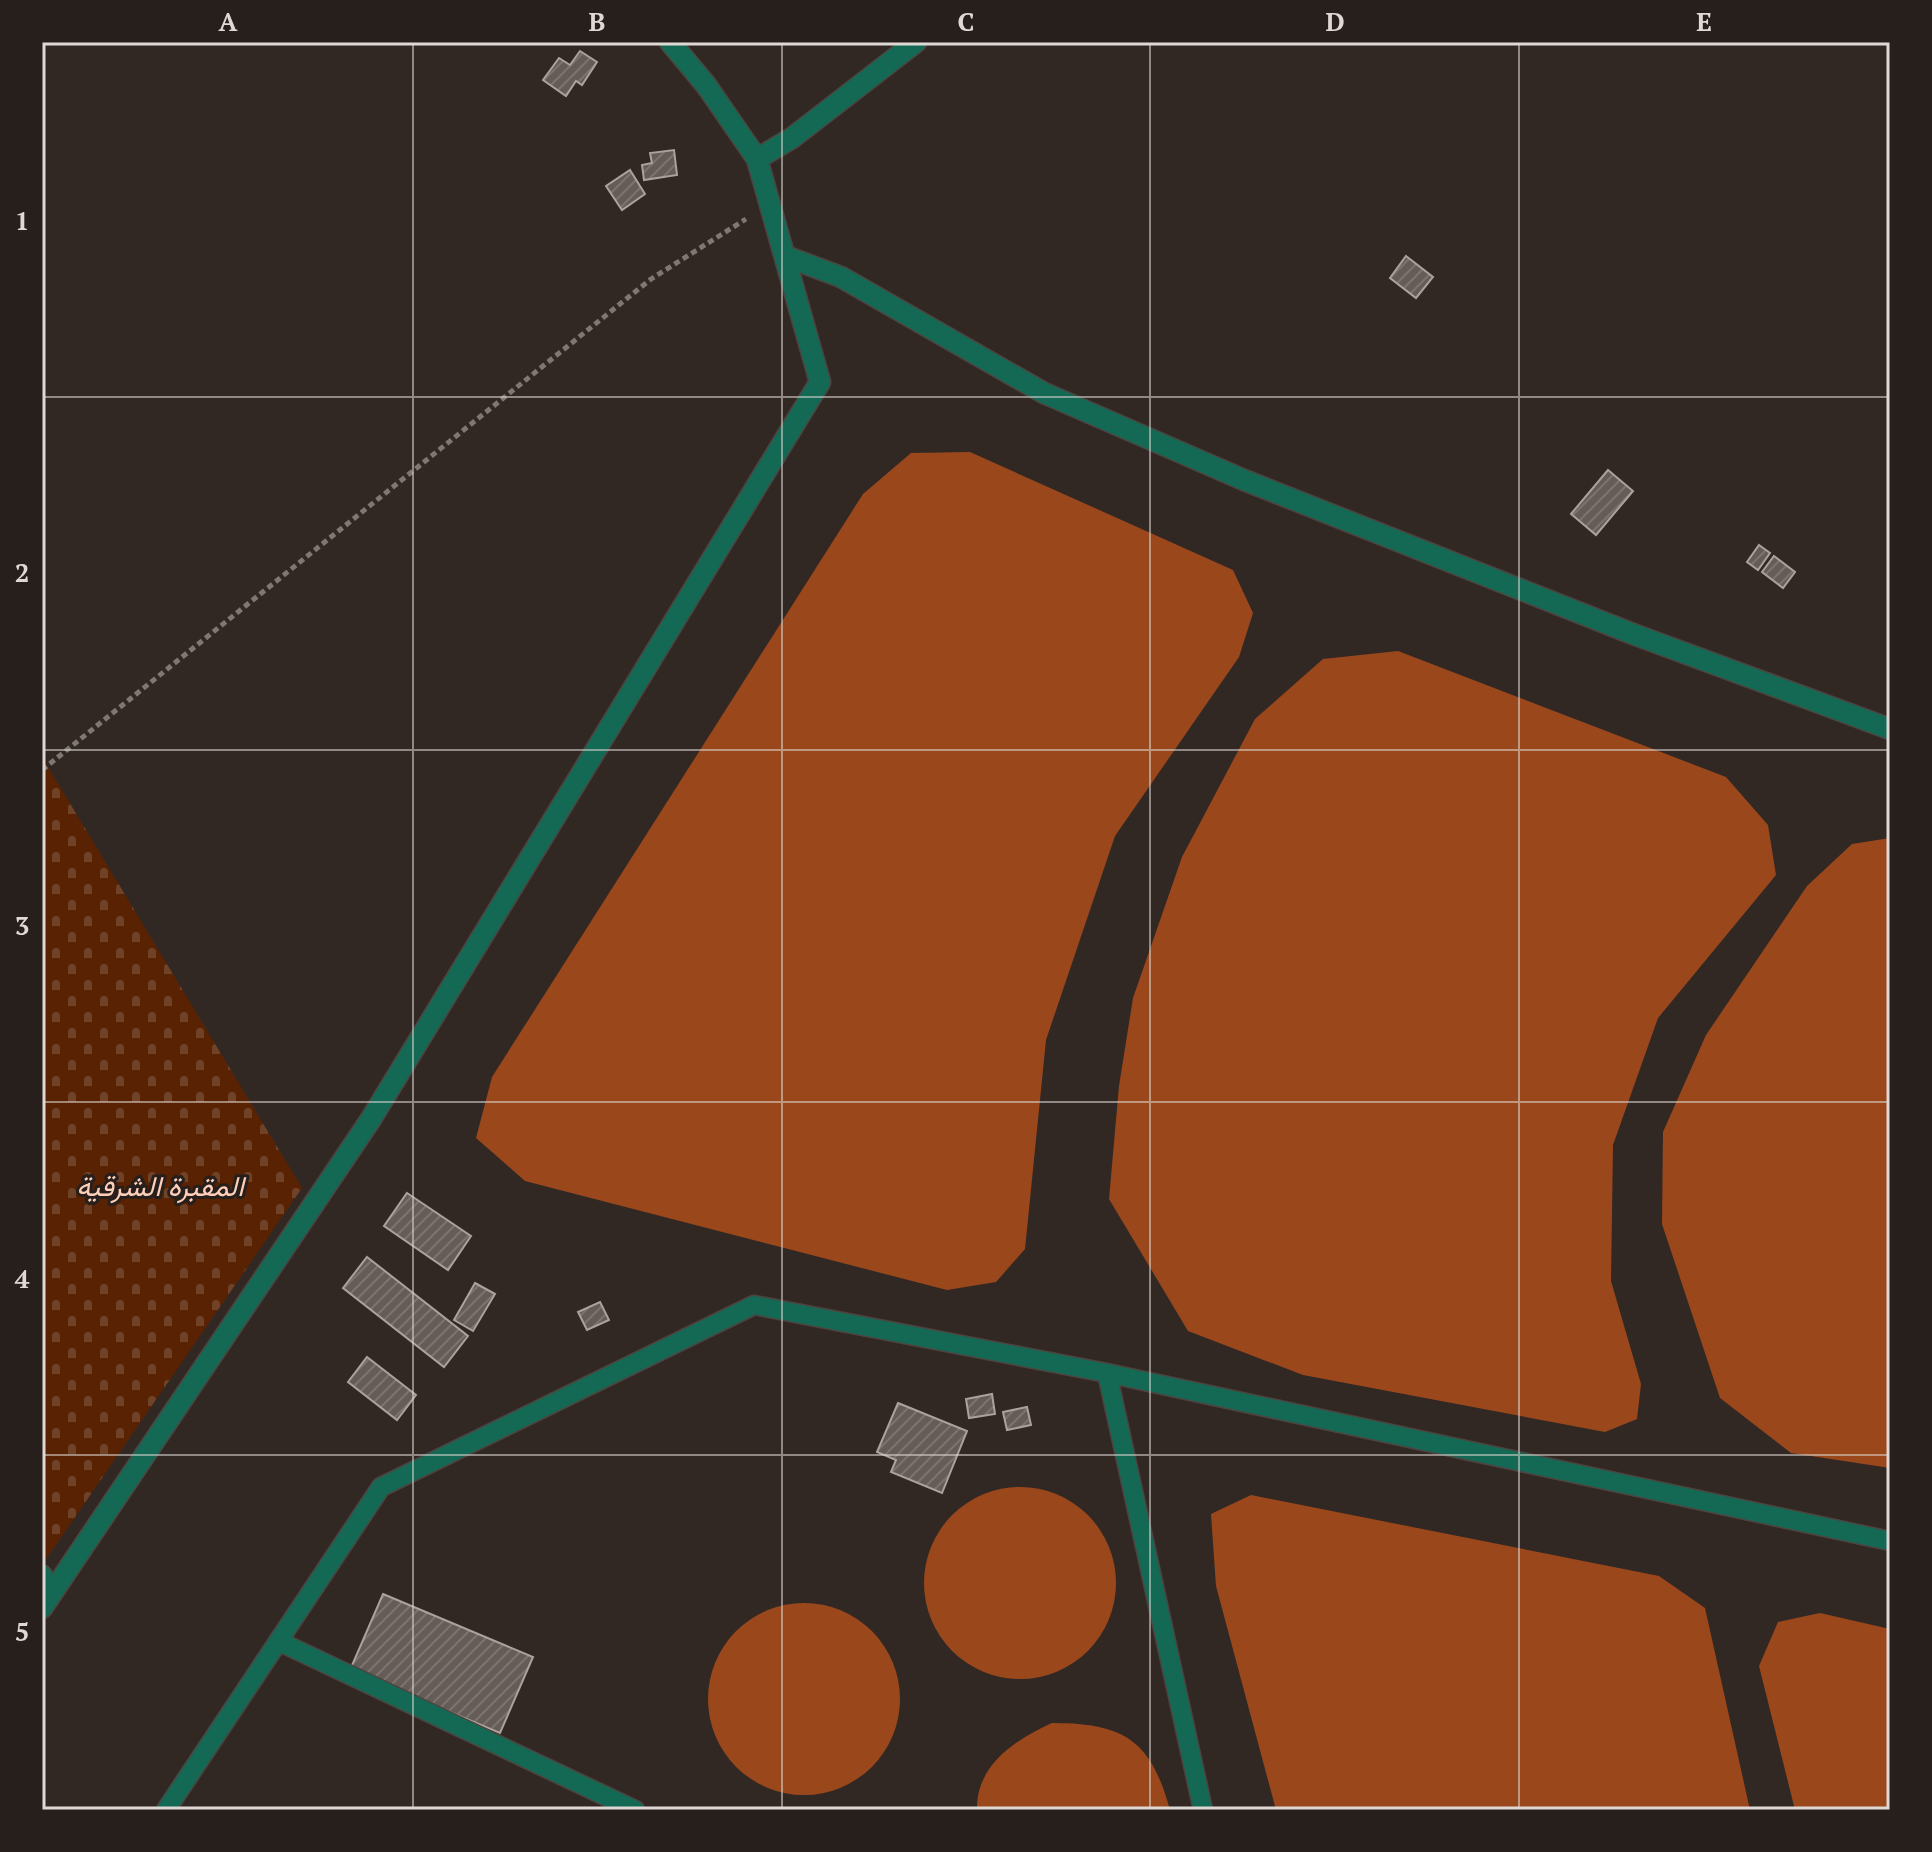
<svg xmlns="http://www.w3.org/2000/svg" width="1932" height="1852" viewBox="0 0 1932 1852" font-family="'PT Serif',Vazirmatn,serif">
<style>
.cemetery{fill:url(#cemetery-stones)}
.water{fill:#9b471c}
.building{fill:url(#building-hatch);stroke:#ada19c;stroke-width:2}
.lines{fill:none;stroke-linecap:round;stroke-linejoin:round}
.service-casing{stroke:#4d4440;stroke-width:21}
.minor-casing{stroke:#4d4440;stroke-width:23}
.path{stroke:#7e7773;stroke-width:5;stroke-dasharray:6 4;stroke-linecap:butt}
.service{stroke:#146955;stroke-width:18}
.minor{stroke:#146955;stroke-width:20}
.grid{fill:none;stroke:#dfd9d6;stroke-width:2;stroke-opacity:0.55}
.labels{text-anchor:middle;stroke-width:6;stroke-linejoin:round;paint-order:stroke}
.park-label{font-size:28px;font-style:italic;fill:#feceb9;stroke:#271f1b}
.neatline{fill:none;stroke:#dfd9d6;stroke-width:3}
.grid-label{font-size:26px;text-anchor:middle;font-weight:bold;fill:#dfd9d6}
</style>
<defs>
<pattern id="cemetery-stones" width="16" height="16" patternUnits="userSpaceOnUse" patternTransform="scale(2)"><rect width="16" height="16" fill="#592203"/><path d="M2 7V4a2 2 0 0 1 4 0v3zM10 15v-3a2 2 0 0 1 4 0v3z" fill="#704227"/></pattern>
<pattern id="building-hatch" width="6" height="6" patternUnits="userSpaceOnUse" patternTransform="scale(2)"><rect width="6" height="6" fill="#665c57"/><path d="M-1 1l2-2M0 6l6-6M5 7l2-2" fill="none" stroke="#7b736e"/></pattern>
</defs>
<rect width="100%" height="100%" fill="#312824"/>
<path class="cemetery" d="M42,757L302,1188L42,1565Z"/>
<path class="water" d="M970,452L1233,570L1253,613L1239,657L1115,836L1046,1040L1025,1249L996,1282L947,1290L525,1181L476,1138L492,1077L863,494L911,453Z
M1398,651L1726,777L1768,825L1776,875L1658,1018L1613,1145L1611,1281L1641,1384L1637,1419L1605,1432L1303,1375L1188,1331L1109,1199L1119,1086L1133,998L1182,857L1255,719L1323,659Z
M1890,838V1468L1791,1453L1720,1398L1662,1224L1663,1132L1706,1035L1807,886L1852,844Z
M924 1583a96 96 0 1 1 192 0a96 96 0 1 1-192 0Z
M1251,1495L1659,1576L1705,1608L1750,1810H1276L1216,1586L1211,1514Z
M708 1699a96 96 0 1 1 192 0a96 96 0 1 1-192 0Z
M1820,1613L1890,1629V1810H1795L1759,1666L1778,1622Z
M1052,1723C1124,1723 1151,1740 1170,1810H977C976,1764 1017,1739 1052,1723Z"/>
<path class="building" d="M580,51L597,62L582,85L576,81L566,96L543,80L559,58L570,65Z
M674,150L677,175L644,180L642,165L652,163L650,153Z
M630,170L645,194L622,210L606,186Z
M1406,256L1433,277L1416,298L1390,278Z
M1608,470L1633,491L1596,535L1571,514Z
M1759,545L1770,553L1758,570L1747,562Z
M1774,556L1795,572L1783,588L1762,572Z
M407,1193L471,1236L448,1270L384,1226Z
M367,1257L468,1336L444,1367L343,1288Z
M475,1283L495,1294L473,1331L454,1320Z
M600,1302L609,1320L587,1330L578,1312Z
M367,1357L416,1395L397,1420L348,1382Z
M992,1394L995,1414L969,1418L966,1399Z
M898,1403L967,1431L942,1493L891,1472L896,1460L877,1452Z
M1027,1407L1031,1425L1007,1430L1003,1412Z
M383,1594L533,1657L500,1733L350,1670Z"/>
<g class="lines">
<defs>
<path id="service" d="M1107,1373L1203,1810
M42,1574L53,1592
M278,1641L635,1810
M166,1810L381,1487L754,1305L1107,1373L1890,1541"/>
<path id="minor" d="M757,159L792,138L916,42
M785,256L841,277L1044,393L1244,480L1633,634L1890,729
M42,1608L371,1119L820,382L757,159L706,85L670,42"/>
</defs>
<use href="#service" class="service-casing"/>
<use href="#minor" class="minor-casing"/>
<path class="path" d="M42,770L651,279L746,219"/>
<use href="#service" class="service"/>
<use href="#minor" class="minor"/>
</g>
<path class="grid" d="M413,42V1810M782,42V1810M1150,42V1810M1519,42V1810M42,397H1890M42,750H1890M42,1102H1890M42,1455H1890"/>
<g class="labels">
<g class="park-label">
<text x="160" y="1196">المقبرة الشرقية</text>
</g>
</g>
<rect width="1932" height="1852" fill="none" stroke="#271f1b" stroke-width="88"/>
<rect x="44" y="44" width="1844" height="1764" class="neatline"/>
<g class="grid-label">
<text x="228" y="31">A</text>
<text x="597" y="31">B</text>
<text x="966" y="31">C</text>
<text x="1335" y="31">D</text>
<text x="1704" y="31">E</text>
<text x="22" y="230">1</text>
<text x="22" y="582">2</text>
<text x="22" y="935">3</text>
<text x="22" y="1288">4</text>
<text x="22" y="1641">5</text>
</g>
</svg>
